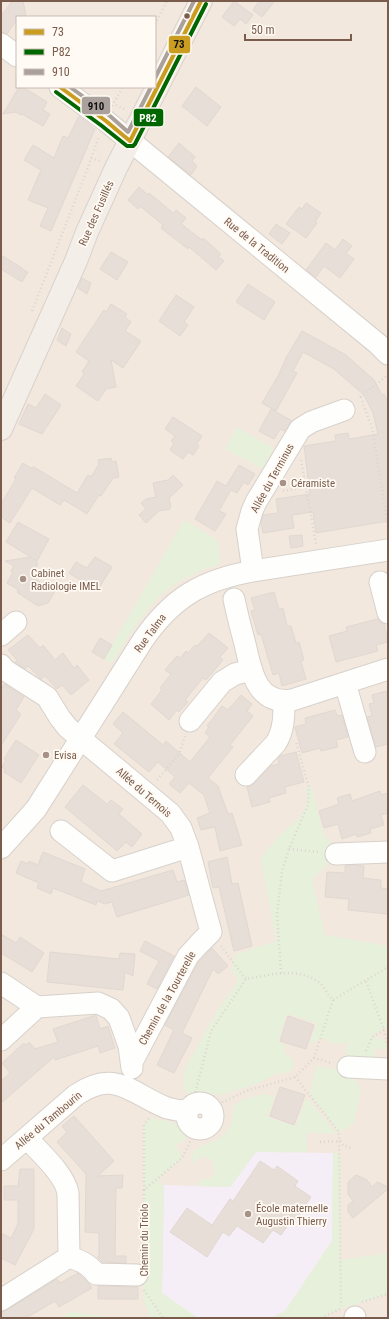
<svg xmlns="http://www.w3.org/2000/svg" width="389" height="1319" viewBox="0 0 389 1319" font-family="'Roboto Condensed',sans-serif">
<style>
.residential{fill:#f2e8de;fill-rule:evenodd}
.education{fill:#f6eef6}
.green{fill:#e7f0db}
.building{fill:#e6ded7;stroke:#e2d8d2}
.lines{fill:none;stroke-linecap:round;stroke-linejoin:round}
.minor-casing{stroke:#d7d1cb;stroke-width:23}
.major-casing{stroke:#dad1cc;stroke-width:24}
.path{stroke:#dcd5d0;stroke-width:2.5;stroke-dasharray:1 3;stroke-linecap:butt}
.minor{stroke:#fefefd;stroke-width:21}
.major{stroke:#f3eee8;stroke-width:22}
.bus-1-casing{stroke:#fffaf3;stroke-width:7}
.bus-2-casing{stroke:#fffaf3;stroke-width:7}
.bus-3-casing{stroke:#fffaf3;stroke-width:7}
.bus-1{stroke:#ca9d21;stroke-width:4}
.bus-2{stroke:#060;stroke-width:4}
.bus-3{stroke:#aba19c;stroke-width:4}
.bus-dot{fill:#7a5c4d;stroke:#fffaf3;stroke-width:1.5}
.poi-dot{fill:#a69286;stroke:#fffaf3;stroke-width:1.5}
.labels{text-anchor:middle;stroke-width:3.5;stroke-linejoin:round;paint-order:stroke}
.street-label{font-size:11px;fill:#7a5c4d;stroke:#fffaf3}
.poi-label{font-size:11px;fill:#7a5c4d;stroke:#fffaf3;text-anchor:start}
.line-badge{stroke:#fffaf3;stroke-width:1.5}
.badge-label{font-size:11px;text-anchor:middle;font-weight:bold;fill:#fff}
.pale-badge-label{font-size:11px;text-anchor:middle;font-weight:bold;fill:#111}
</style>
<rect width="100%" height="100%" fill="#f9f5f0"/>
<path class="residential" d="M1,1H388V1318H1ZM17,17H155V87H17Z"/>
<path class="education" d="M256,1152L333,1153L332,1241L285,1311L271,1318H198L162,1294L164,1185L230,1187Z"/>
<path class="green" d="M236,427L274,448L263,469L225,449Z
M184,520L219,541L220,564C198,571 173,582 156,600C139,619 126,641 112,663L104,659Z
M311,786L323,833L333,846L330,861L312,880L325,935L388,946V1026L372,1036C382,1039 385,1038 388,1049H375L374,1059L348,1056L345,1052L348,1042L340,1044L330,1043L325,1038L321,1039L312,1043L310,1042L317,1023L287,1014L278,1042L285,1045L284,1052L292,1059L294,1064L290,1072L285,1073H278L254,1085L224,1094L215,1095L187,1093L183,1089L185,1068L220,1006L239,981L231,970L235,955L276,941L261,858L280,835L301,816L307,803L306,788Z
M316,1066L345,1071L350,1074L360,1087V1096L354,1122L344,1130L339,1132L310,1095Z
M265,1094L275,1096L268,1117L296,1126L306,1099L309,1100L336,1133H306L307,1152H256L230,1187L197,1186L200,1180L210,1178L215,1173L212,1160L203,1156L193,1164C189,1146 204,1146 216,1140C222,1137 228,1132 231,1125C233,1119 233,1113 233,1106L244,1099Z
M149,1118C167,1121 174,1119 186,1136L185,1140L176,1145L182,1158L158,1179L164,1185L162,1293L198,1318H150L143,1299L144,1125Z
M333,1153H340V1260L388,1253V1294L341,1309L321,1318H271L285,1311L332,1241Z
M70,1312L119,1318H59Z"/>
<path class="building" d="M12,1H23L26,15L17,17V19L7,34L1,32V16Z
M234,1L253,15L246,24L240,19L234,26L222,17Z
M259,1H275L262,17L253,10Z
M19,87H23L47,102L43,110L50,114L43,126L22,114L21,115L16,112L3,114Z
M196,87L221,107L207,126L182,106Z
M79,116L95,129L51,231L40,226L48,208L28,200L41,170L24,160L33,145L54,158L63,136L68,138Z
M179,143L195,157L192,161L197,166L191,175L168,157Z
M139,187L148,195L149,193L173,213L176,210L186,218L181,224L202,240L203,238L221,254L218,257L224,261L216,270L189,247L188,249L161,228L163,225L140,206L138,209L128,200Z
M306,203L321,213L315,222L317,223L306,238L286,224L299,207L302,209Z
M276,224L290,233L282,244L269,234Z
M343,239L352,246L346,253L354,259L340,278L324,266L316,277L306,270L326,243L335,250Z
M111,252L128,262L117,280L100,269Z
M1,255L22,268V269L28,272L22,282L1,269Z
M82,278L91,283L87,294L78,288Z
M248,284L275,302L264,320L236,302Z
M176,295L194,307L184,322L188,325L180,336L159,321Z
M111,304L127,314L125,317L131,322L125,331L141,341L123,368L111,360L116,387L106,389L98,401L76,386L84,374L82,372L89,361L76,352L104,310L106,312Z
M62,328L71,334L66,346L57,340Z
M302,331L346,355L374,380L382,395L384,394L388,403V521L316,533L313,512L292,515L294,528L263,533L261,522L263,515L278,513L276,499L310,494L304,446L336,441L335,435L348,433L349,439L378,434L373,413L364,395L334,369L303,352L293,371L297,373L276,411L262,403L278,376L286,358Z
M45,394L61,405L42,434L19,424L28,404L36,408Z
M271,409L292,421L285,431L280,429L274,439L259,431Z
M173,417L202,436L197,444L199,446L193,455L188,452L183,459L170,450L174,443L171,441L175,436L165,429Z
M111,458L112,462L116,461L119,477L113,478L101,496L99,495L87,514L64,500L60,505L32,488L10,523L1,517V504L16,479L14,478L23,463L31,468L34,467L77,493L88,475L91,477L99,464L98,460Z
M239,465L255,474L248,485L244,482L237,493L231,490L219,511L226,514L215,531L195,519L217,481L226,486Z
M173,475L183,485L169,498L171,506L170,507V509L159,511L146,523L139,515L146,509L141,503L146,499L156,497L153,483L168,480Z
M18,522L49,539L37,561L34,559L38,564L30,576L55,591L48,603L38,606L18,593L17,589L7,583L13,572L11,571L14,566L5,561L31,557L6,542Z
M302,535L303,546L291,548L289,536Z
M95,557L112,567L97,591L69,573L76,562L87,568Z
M274,592L279,609L283,608L287,626H291L296,643L299,642L304,660L301,661L306,679L282,686L279,673L273,675L261,634L258,635L251,611L255,610L251,598Z
M378,619L380,622L384,624L388,642L376,645L378,651L336,662L329,636L347,631L346,627Z
M209,633L228,648L220,657L223,660L206,680L203,678L185,700L188,702L179,712L177,710L169,720L151,704L162,690L160,688L171,674L165,670L177,656L180,658L186,651L188,653L195,645L197,646Z
M28,635L40,648L43,645L55,660L63,653L74,668L77,665L89,680L71,695L62,685L57,689L45,676L41,679L28,666L25,669L15,662L17,660L8,650Z
M100,638L112,645L104,659L92,652Z
M4,684L24,697L16,710L21,714L1,746V690Z
M386,691L388,697V744L376,747L367,717L372,716L369,704L374,703L372,695Z
M241,695L252,704L247,711L253,716L230,745L233,747L208,778L218,786L228,814L232,813L242,845L220,851L215,827L201,830L197,818L210,813L204,795L189,783L180,793L169,784L175,777L158,762L149,772L114,744L123,733L113,724L123,712L163,745L166,741L190,762L210,737L205,733L209,727L207,726L222,706L228,710Z
M335,710L337,716L342,715L348,737L336,740L338,747L321,751L320,748L302,753L295,727L306,724L305,718Z
M16,740L39,755L21,783L4,772L5,769L2,767L6,760L4,759Z
M296,752L304,782L285,787L286,793L269,798L270,802L252,807L247,787L255,783L271,766L279,764L278,759L280,756Z
M83,785L107,804L111,800L123,809L119,814L142,834L132,847L126,842L117,851L65,807Z
M380,791L381,795L388,793V813L381,815L384,825L370,829L371,833L357,837L356,834L342,839L338,824L324,828L319,811L339,804L337,798L350,794L352,801Z
M43,852L85,869L81,882L101,891L173,870L177,882L184,880L189,895L117,917L112,902L105,904L97,901L96,905L53,888L51,894L37,888L39,883L16,873L21,861L29,864V861L38,865Z
M227,857L232,884L238,883L252,946L234,951L219,887L213,888L208,862Z
M352,865L364,866L363,878L381,880V888L388,889V914L348,910L349,899L325,897L327,872L345,873V866Z
M1,934L16,943L20,937L44,953L32,972L1,953Z
M145,941L174,956L157,989L147,984L159,961L140,951Z
M212,948L228,966L218,974L213,969L182,1033L192,1038L174,1073L157,1065L174,1030L165,1025L198,963Z
M50,952L119,959L120,953L135,954L133,976L125,972L123,990L47,982Z
M96,1015L100,1029L108,1026L115,1048L100,1053L98,1046L55,1060L54,1057L1,1103V1081L10,1073L2,1063L24,1043L26,1045L29,1042L35,1049L58,1042L53,1029Z
M288,1016L314,1025L306,1049L280,1041Z
M280,1087L305,1095L294,1125L270,1116Z
M74,1116L114,1161L98,1176L123,1175L122,1188H116L115,1256H126V1263L102,1262L98,1258V1256H99V1233L85,1232L86,1174L57,1142L67,1132L62,1126Z
M260,1161L274,1170L277,1166L298,1181L295,1186L311,1197L293,1223L291,1221L281,1235L273,1230L263,1243L237,1226L229,1236L223,1232L207,1257L170,1232L187,1208L212,1225L230,1199L233,1201Z
M20,1169H34V1229L15,1265L1,1258V1233L11,1238L18,1224V1200H4V1186H18Z
M356,1175L367,1180L372,1187L377,1182L388,1187V1189L353,1218L348,1212V1205L353,1201L348,1194V1182Z
M78,1273L89,1284L92,1288L59,1307L55,1301L26,1318H1V1312L7,1310L57,1279L60,1283Z
M98,1286L138,1287V1299H98Z"/>
<g class="lines">
<defs>
<path id="minor" d="M1,44L17,56
M60,87L106,121L378,344L388,354
M253,571L247,529L252,511L256,502L300,429L311,422L344,410
M380,582L388,613
M234,599C237,614 241,629 245,644C251,670 256,705 292,700L388,669
M1,635L16,622
M1,665L5,670L47,697L60,718L68,728L170,813L181,828L188,847L112,871L61,831
M345,683L365,752
M190,721L222,682L235,674L251,670
M246,775L276,743C284,730 284,716 284,701
M1,848L36,809L143,640C172,598 202,580 253,571L388,550
M336,854L388,852
M1,983L37,1007
M1,1040L37,1007L98,1003L111,1009L119,1018L129,1046L132,1068
M132,1062L188,956L199,944L211,932L188,847
M348,1067L388,1069
M187 1116a13 13 0 1 1 26 0a13 13 0 1 1-26 0Z
M1,1160L76,1095C116,1068 131,1094 167,1108C174,1110 181,1111 188,1111
M69,1257C80,1260 89,1264 96,1274L137,1275
M1,1300L69,1257L68,1193C64,1173 40,1153 27,1138
M355,1317V1318"/>
<path id="major" d="M1,429L76,261L87,232L116,168L201,1"/>
</defs>
<use href="#minor" class="minor-casing"/>
<use href="#major" class="major-casing"/>
<path class="path" d="M155,24L167,1
M116,105L126,110
M112,106L123,87
M91,158L100,161
M32,311L87,170L99,136
M360,397L388,375
M361,397L373,432L388,528
M301,460L316,544
M283,491L306,487
M157,780L179,754L185,736
M289,849L320,852
M221,946L241,973L246,979
M281,973L277,915L282,871L289,849L308,805L309,788L296,742
M388,1029L384,1030L388,1048
M366,1051L372,1037L384,1030L366,981
M314,1058L333,1000
M295,1077L339,1132L341,1306
M195,1096L196,1090L211,1031L246,979C269,975 296,967 317,981C324,985 327,995 333,1000L388,967
M212,1109L221,1103L246,1091L295,1077L314,1058L332,1063
M320,1142L340,1141L343,1145L351,1148
M144,1190V1125L149,1118
M144,1259V1190L182,1158L189,1144L195,1128
M144,1290L163,1318
M362,1302L388,1294
M321,1318L340,1309"/>
<use href="#minor" class="minor"/>
<use href="#major" class="major"/>
<defs>
<path id="bus-1" d="M60,87L106,121L130,141
M130,141L201,1"/>
<path id="bus-2" d="M56,92L102,126L127,146H133L135,144L206,4"/>
<path id="bus-3" d="M155,78L194,1
M70,87L110,116L128,132L151,87"/>
</defs>
<use href="#bus-1" class="bus-1-casing"/>
<use href="#bus-2" class="bus-2-casing"/>
<use href="#bus-3" class="bus-3-casing"/>
<use href="#bus-1" class="bus-1"/>
<use href="#bus-2" class="bus-2"/>
<use href="#bus-3" class="bus-3"/>
</g>
<circle class="bus-dot" cx="187" cy="16" r="3.5"/>
<g class="poi-dot">
<circle cx="283" cy="483" r="4"/>
<circle cx="23" cy="579" r="4"/>
<circle cx="46" cy="755" r="4"/>
<circle cx="248" cy="1214" r="4"/>
</g>
<g class="labels">
<g class="street-label">
<text transform="translate(96 213) rotate(-66)" y="4">Rue des Fusillés</text>
<text transform="translate(257 245) rotate(39)" y="4">Rue de la Tradition</text>
<text transform="translate(272 478) rotate(-61)" y="4">Allée du Terminus</text>
<text transform="translate(150 633) rotate(-53)" y="4">Rue Talma</text>
<text transform="translate(144 792) rotate(41)" y="4">Allée du Ternois</text>
<text transform="translate(167 998) rotate(-61)" y="4">Chemin de la Tourterelle</text>
<text transform="translate(48 1120) rotate(-40)" y="4">Allée du Tambourin</text>
<text transform="translate(144 1240) rotate(-90)" y="4">Chemin du Triolo</text>
</g>
<g class="poi-label">
<text x="291" y="487">Céramiste</text>
<text x="31" y="577">Cabinet<tspan x="31" dy="13">Radiologie IMEL</tspan></text>
<text x="54" y="759">Evisa</text>
<text x="256" y="1212">École maternelle<tspan x="256" dy="13">Augustin Thierry</tspan></text>
</g>
</g>
<g class="line-badge">
<rect x="168" y="35" width="23" height="19" rx="4" fill="#ca9d21"/>
<rect x="81" y="96" width="30" height="19" rx="4" fill="#aba19c"/>
<rect x="133" y="108" width="31" height="19" rx="4" fill="#060"/>
</g>
<g class="badge-label">
<text x="148" y="122">P82</text>
</g>
<g class="pale-badge-label">
<text x="179" y="48">73</text>
<text x="96" y="110">910</text>
</g>
<rect width="389" height="1319" fill="none" stroke="#7a5c4d" stroke-width="4"/>
<rect x="16" y="16" width="140" height="72" fill="#fffaf3" stroke="#cabbb1"/>
<rect x="24" y="29" width="20" height="6" fill="#ca9d21" stroke="#cabbb1"/>
<text x="52" y="36" font-size="12" fill="#7a5c4d">73</text>
<rect x="24" y="49" width="20" height="6" fill="#006600" stroke="#cabbb1"/>
<text x="52" y="56" font-size="12" fill="#7a5c4d">P82</text>
<rect x="24" y="69" width="20" height="6" fill="#aba19c" stroke="#cabbb1"/>
<text x="52" y="76" font-size="12" fill="#7a5c4d">910</text>
<path d="M245 34v6h106v-6" fill="none" stroke="#7a5c4d" stroke-width="2"/>
<text x="251" y="34" font-size="12" fill="#7a5c4d" stroke="#fffaf3" stroke-width="3" paint-order="stroke">50 m</text>
</svg>
